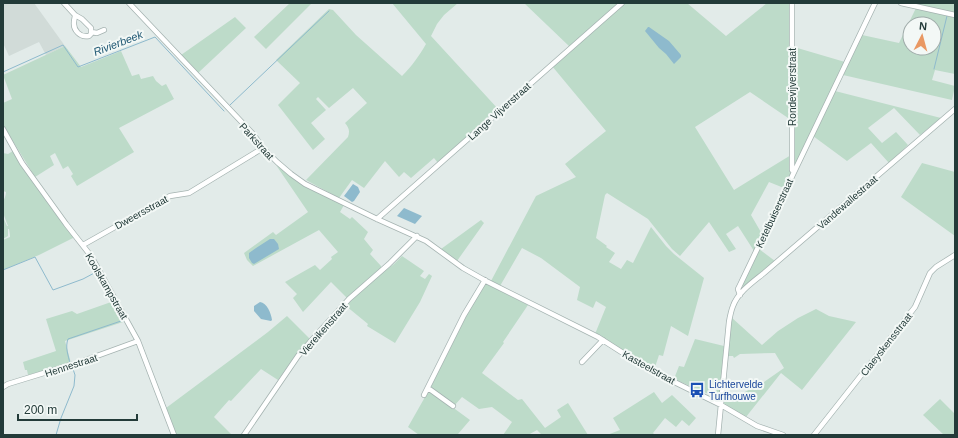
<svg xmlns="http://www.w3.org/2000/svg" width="958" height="438" viewBox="0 0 958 438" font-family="Arial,sans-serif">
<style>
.built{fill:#d1dbd8}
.green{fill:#bddbc9;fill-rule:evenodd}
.water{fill:#8ebacd}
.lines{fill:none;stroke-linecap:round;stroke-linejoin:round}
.stream{stroke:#8ebacd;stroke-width:1}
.street-casing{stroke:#a5b3b1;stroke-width:6}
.street{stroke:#fff;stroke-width:4.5}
.labels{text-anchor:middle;stroke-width:4;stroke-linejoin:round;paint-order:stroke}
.street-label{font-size:10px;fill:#233b39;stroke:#f3f8f6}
.transit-label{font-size:10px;fill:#164399;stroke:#f3f8f6;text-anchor:start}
.water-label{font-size:11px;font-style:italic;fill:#215974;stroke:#f3f8f6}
</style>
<rect width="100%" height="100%" fill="#e2ebe9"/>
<path class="built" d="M3,3H34L65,46L46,55L39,42L9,56L3,43Z"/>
<path class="green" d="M290,3H312L266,49L254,37Z
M392,3H458L444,15L437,24L431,36L499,110L438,163L434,158L411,178L404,172L399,177L385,161L364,188L352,180L339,198L306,180L348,137C350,131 349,128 345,123L367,103L353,88L329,108L318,97L316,99L326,110L311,123L325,139L313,150L278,105L300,83L276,60L329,9L333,10L356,35L402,76C412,66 419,56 426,44Z
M524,3H619L570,47Z
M624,3H687L726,36L767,3H791V120L750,92L695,127L734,190L791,155L790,175L784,188L769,182L751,215L762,234L754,251L738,226L726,234L736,249L729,252L709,222L680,256L672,249L648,219L607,193L605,195L596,238L607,246L606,247L615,253L609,262L621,269L627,260L633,263L651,227L666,246L674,254L704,278L688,336L671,326L663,356L659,355L654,370L595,334L606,307L596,301L593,308L577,300L580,287L541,258L522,248L500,286L491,281L536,196L576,177L565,164L606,131L552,66Z
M907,3H955V13Z
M916,8L955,16V74L935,70L932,80L955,86L952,100L843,75L862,35L899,43ZM910,24H934V48H910Z
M235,17L246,28L198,73L181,55Z
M65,46L81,67L121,51L132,76L139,74L141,79L153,76L156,81L162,86L166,84L174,99L119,128L134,152L77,186L71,176L73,174L68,166L63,169L55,153L50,156L54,165L35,177L3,125V103L12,99L3,75Z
M794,47L845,62L796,163L794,162Z
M835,91L941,118L920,135L894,108L868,128L882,143L896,132L908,145L889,163L871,143L847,161L813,136Z
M13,151L43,196L58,217L75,237L39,255L3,270V240L10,237V235L9,229H8V236L3,239V217L7,226H8C5,218 1,210 3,202C4,199 6,196 6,192L3,191V153L8,154Z
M922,163L955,172V236L901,197Z
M276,165L292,177L344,205L340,212L350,219L352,217L368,232L364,239L373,250L370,254L381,266V268L347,298L331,282L303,312L293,298L297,294L285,282L315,265L320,270L332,259L331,257L338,252L319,230L253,266L247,260L244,253L273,232L276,235L308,212Z
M481,220L484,223L457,261L441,249Z
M759,249L775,261L743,287L742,285Z
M402,256L424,271L420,276L425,279L429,274L432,276L420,302L395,343L367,326L368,324L346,306L359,293L377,277L394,264Z
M484,284H488L528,305L503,342L504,343L482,373L518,400L522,399L545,428L561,417L557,410L568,403L588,435H542L537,430L528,435H503L512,422L492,407L479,409L462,397L454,406L431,389V386L463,318Z
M114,301L126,321L65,341L71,363L28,375L27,370H25L23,362L56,351L46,319L72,311L77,314Z
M816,309L829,316L856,322L802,390L781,373L746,417L723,404L724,393L741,394L764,382L784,368L775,353L740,354L734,358L733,356H727L731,317L762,345L778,331L798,318Z
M287,316L309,338V340L295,356L278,380L261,369L231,401L229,400L214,417L232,435H176L166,408L268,332Z
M695,339L724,346L720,390L719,394L718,396H713L674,379L679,366L684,367Z
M429,390L470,420L458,434L459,435H419L408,427Z
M654,392L662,403L672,395L696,418L689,426L682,420L676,427L665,418L653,433L655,435H607L620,430L613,418Z
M940,399L955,414V435H944L923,415Z"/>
<path class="water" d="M648,27H649L669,41L681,55V57L674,64L666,54L659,48L645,31Z
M353,184L358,187L360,192L354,201L352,202L344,196Z
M404,208L422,216L415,224L397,216Z
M270,239H274L278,244L279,249L254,264L252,263L249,258V253L256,248Z
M260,302C267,303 271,313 272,320L271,321L261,319L254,311V306Z"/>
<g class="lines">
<path class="stream" d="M934,69L947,16
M3,72L63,45L78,67L155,37L224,111
M230,105L329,11
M3,270L35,257L53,290L83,279L98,271
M70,363C68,355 65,347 68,339L124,320
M56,435L61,418L74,386L75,375L72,366"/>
<defs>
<path id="street" d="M64,3L75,15L82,19L91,28V34L89,36C80,38 73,30 74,22C74,20 75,17 75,15
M129,3L253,134L263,148L277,162L291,174L305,184L377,219L426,241L463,268L486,281L598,337L648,369L721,405L757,426L783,435
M792,3V170L793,171
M901,3L955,15
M91,32L97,33L104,30
M3,129L22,163L66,224L91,256L138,341L174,435
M377,219L622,3
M83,245L170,196L189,193L263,148
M740,295L738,289L740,285L875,3
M582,362L603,340
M3,387L8,384L83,361L138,341
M428,388L453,406
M424,395L464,315L485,280
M244,435L298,356L311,341L349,299L389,264L417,236
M718,435L729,322C730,316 731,311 733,306C738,292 753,282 764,273L955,109
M814,435L915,307L930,273L936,267L955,255"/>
</defs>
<use href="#street" class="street-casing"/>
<use href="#street" class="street"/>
</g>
<defs>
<symbol id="bus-bare" viewBox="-9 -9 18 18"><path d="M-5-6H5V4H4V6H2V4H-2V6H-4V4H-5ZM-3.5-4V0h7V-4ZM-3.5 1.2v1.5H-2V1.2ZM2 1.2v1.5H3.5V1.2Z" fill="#1a4fb4" stroke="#f3f8f6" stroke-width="2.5" paint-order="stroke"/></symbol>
</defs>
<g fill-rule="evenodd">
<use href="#bus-bare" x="686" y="379" width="22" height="22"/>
</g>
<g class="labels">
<g class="street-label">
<text transform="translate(792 87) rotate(-90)" y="4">Rondevijverstraat</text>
<text transform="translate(499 111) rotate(-42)" y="4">Lange Vijverstraat</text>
<text transform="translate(257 141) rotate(48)" y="4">Parkstraat</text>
<text transform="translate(847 202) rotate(-41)" y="4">Vandewallestraat</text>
<text transform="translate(141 212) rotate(-29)" y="4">Dweersstraat</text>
<text transform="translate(774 213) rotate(-65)" y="4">Ketelbuiserstraat</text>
<text transform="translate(107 286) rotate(60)" y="4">Koolskampstraat</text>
<text transform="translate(323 329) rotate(-49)" y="4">Viereikenstraat</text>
<text transform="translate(886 344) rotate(-52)" y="4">Claeyskensstraat</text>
<text transform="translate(71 365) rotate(-18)" y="4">Hennestraat</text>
<text transform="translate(649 367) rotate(29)" y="4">Kasteelstraat</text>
</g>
<g class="transit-label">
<text x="709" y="388">Lichtervelde<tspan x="709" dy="12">Turfhouwe</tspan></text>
</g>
<g class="water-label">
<text transform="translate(118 43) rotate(-21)" y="4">Rivierbeek</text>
</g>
</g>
<rect width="958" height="438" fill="none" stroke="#233b39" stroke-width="8"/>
<g transform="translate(922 36) rotate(6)"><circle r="19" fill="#f3f8f6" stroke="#a0acaa"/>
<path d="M0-3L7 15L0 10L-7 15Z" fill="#e99863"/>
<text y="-6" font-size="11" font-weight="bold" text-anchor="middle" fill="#233b39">N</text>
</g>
<path d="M18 414v6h119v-6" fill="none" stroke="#233b39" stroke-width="2"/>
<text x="24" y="414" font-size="12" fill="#233b39" stroke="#f3f8f6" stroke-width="3" paint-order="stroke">200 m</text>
</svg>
